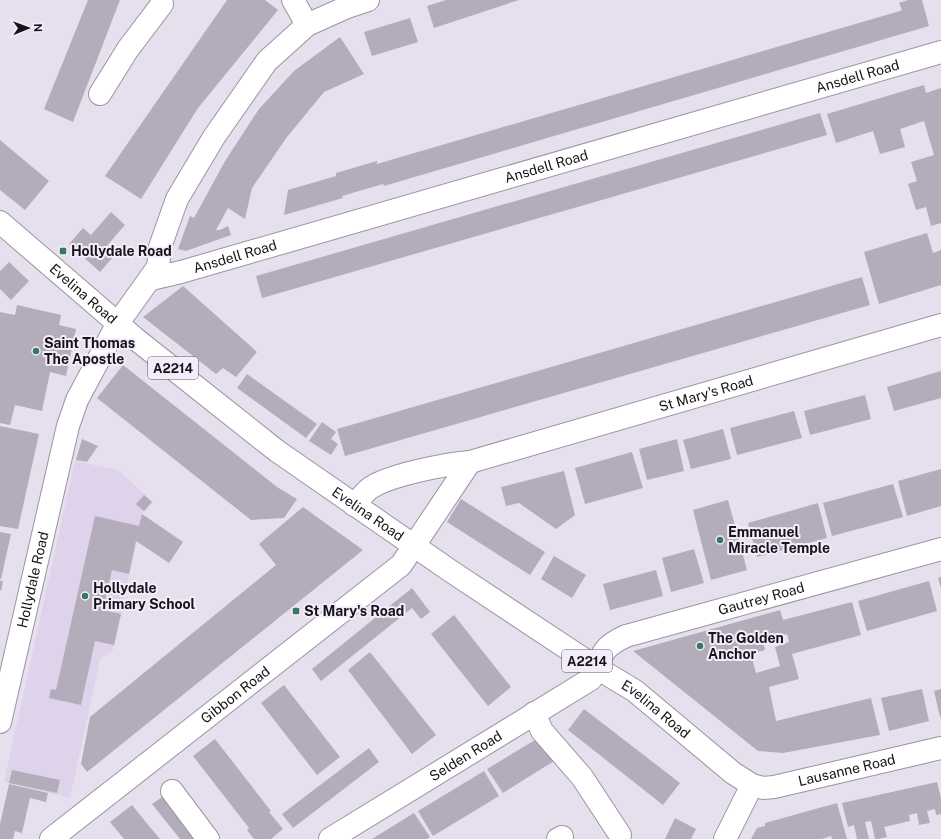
<svg xmlns="http://www.w3.org/2000/svg" width="941" height="839" viewBox="0 0 941 839" font-family="'Public Sans',sans-serif">
<style>
.built{fill:#ded3ea}
.building{fill:#b3acbb;fill-rule:evenodd}
.lines{fill:none;stroke-linecap:round;stroke-linejoin:round}
.minor-casing{stroke:#9a94a2;stroke-width:24}
.major-casing{stroke:#9a94a2;stroke-width:24}
.minor{stroke:#fff;stroke-width:22}
.major{stroke:#fff;stroke-width:22}
.poi-dot{fill:#3a7864;stroke:#f3ecfb;stroke-width:1.5}
.labels{text-anchor:middle;stroke-width:4;stroke-linejoin:round;paint-order:stroke}
.shield{fill:#f3ecfb;stroke:#58555d;stroke-width:1}
.shield-label{font-size:13px;font-weight:bold;fill:#161419}
.street-label{font-size:14px;fill:#161419;stroke:#f3ecfb}
.poi-label{font-size:14px;font-weight:bold;fill:#161419;stroke:#f3ecfb;text-anchor:start}
</style>
<rect width="100%" height="100%" fill="#e6dfee"/>
<path class="built" d="M75,461L118,470L153,502L143,513L113,650L100,659L70,798L4,782Z"/>
<path class="building" d="M88,0H120L73,122L44,109Z
M227,0H265L278,10L198,108L141,199L105,176Z
M446,0H519L434,28L427,6Z
M908,0H922L929,26L384,186L383,184L342,196L343,198L284,215L288,190L336,176V173L377,161V164L900,11L902,10L899,3Z
M410,18L418,42L372,56L364,32Z
M340,37L364,74L324,92L287,137L252,188L245,219L228,208L216,230H220L228,226L231,235L186,251L178,249L190,216L194,218L225,161L259,109L294,71Z
M924,85L926,93L941,88V223L931,226L926,207L916,210L908,184L917,181L911,162L934,155L924,121L900,129L905,147L880,154L873,131L836,143L827,114Z
M820,113L827,135L262,298L256,276Z
M0,140L49,181L25,210L0,190Z
M111,212L125,225L105,248L114,256L100,272L69,244L83,228L91,235Z
M927,233L933,253L941,250V285L879,304L864,252Z
M9,262L29,281L11,300L0,289V271Z
M862,277L870,305L345,456L337,429Z
M183,286L257,352L236,377L223,368L216,374L143,317Z
M17,305L61,315L59,325L76,329L66,376L50,372L42,411L15,405L10,425L0,423V312L15,315Z
M123,365L277,487L297,499L284,518L251,520L97,398Z
M941,371V398L894,411L887,387Z
M247,374L317,424L306,438L237,388Z
M865,395L871,419L810,435L804,411Z
M794,411L802,438L737,455L730,428Z
M322,422L336,432L331,439L338,444L331,455L309,441Z
M0,426L39,434L18,529L0,526Z
M723,429L731,459L691,469L683,440Z
M82,439L98,446L87,462L76,460Z
M677,439L684,471L647,480L639,449Z
M632,452L643,488L585,504L575,468Z
M941,469V506L907,516L898,481Z
M564,471L575,515L556,529L519,503L506,506L501,487Z
M893,484L903,517L832,536L823,503Z
M144,495L152,502L144,511L136,504Z
M461,499L545,552L530,575L447,522Z
M728,500L747,570L711,580L693,510Z
M818,503L827,538L757,557L748,523Z
M303,507L363,550L87,772L81,764L90,717L276,565L259,544Z
M142,514L183,542L169,563L136,541L129,574L112,570L103,610L121,614L114,645L95,641L81,705L49,698L51,689L56,690L95,516L139,526Z
M0,532L11,534L1,579H0Z
M694,549L704,583L671,592L662,558Z
M554,556L586,575L572,598L541,579Z
M656,570L663,596L610,610L603,584Z
M941,577V588L938,578Z
M0,581H3L1,591L0,590Z
M929,581L937,611L867,631L858,601Z
M412,588L430,612L421,619L412,608L321,681L312,669Z
M852,602L861,635L792,654L799,679L769,687L776,721L871,698L880,735L783,753L758,751L633,651L780,610L783,620ZM787,634L789,642L775,647L780,666L756,673L751,654L765,650L763,641Z
M454,615L511,687L488,706L431,634Z
M370,652L436,735L412,754L348,670Z
M284,685L340,757L317,775L261,703Z
M922,689L929,721L889,731L881,698Z
M941,689V717H940L934,691Z
M584,709L680,783L663,805L568,730Z
M540,737L554,761L503,793L487,769Z
M215,739L271,811L269,812L283,829L271,839H254L247,830L249,828L193,756Z
M369,748L379,762L293,828L282,814Z
M12,770L60,780L57,793L9,783Z
M484,771L499,796L433,836L418,811Z
M937,782L941,798V814L936,815L935,809L927,811L930,823L919,825L917,813L909,815L910,821L884,827L887,837L879,839H875L871,821L865,822L869,839H857L854,825L848,827L842,803Z
M9,784L48,793L46,802L30,798L22,833L15,831L13,839H0V824Z
M165,795L199,839H180L152,804Z
M837,803L847,839H832L831,836L822,839H751L757,828L765,826V823Z
M132,805L149,826L160,839H124L110,822Z
M414,813L430,837L427,839H372Z
M675,818L696,829L691,839H665Z"/>
<g class="lines">
<defs>
<g id="minor">
<path d="M293,0L307,25"/>
<path d="M100,94L128,49L162,4"/>
<path id="s1" d="M151,279L181,272L941,52"/>
<path id="s2" d="M354,505C359,500 364,493 369,489C387,475 447,464 470,462L941,325"/>
<path d="M534,713L542,731L582,777L620,835"/>
<path id="s3" d="M0,722L68,426L77,400L118,323L158,267L160,247L177,199L214,137L267,61L307,25L347,7L368,0"/>
<path d="M172,791L208,839"/>
<path id="s4" d="M51,839L401,565L470,462"/>
<path id="s5" d="M330,839L591,679C603,655 600,648 626,636L941,549"/>
<path d="M558,839L562,837"/>
</g>
<g id="major">
<path id="s6" d="M0,222L137,340L277,451L452,572L597,668L635,691L733,773L752,785L763,788L774,787L941,748"/>
<path d="M725,839L752,785"/>
</g>
</defs>
<use href="#minor" class="minor-casing"/>
<use href="#major" class="major-casing"/>
<use href="#minor" class="minor"/>
<use href="#major" class="major"/>
</g>
<g class="poi-dot">
<rect x="59" y="247" width="8" height="8" rx="2"/>
<circle cx="36" cy="351" r="4"/>
<circle cx="720" cy="540" r="4"/>
<circle cx="85" cy="596" r="4"/>
<rect x="292" y="607" width="8" height="8" rx="2"/>
<circle cx="700" cy="646" r="4"/>
</g>
<g class="labels">
<g class="shield">
<rect x="148" y="357" width="50" height="22" rx="3"/>
<rect x="562" y="650" width="50" height="22" rx="3"/>
</g>
<g class="shield-label">
<text x="173" y="373">A2214</text>
<text x="587" y="666">A2214</text>
</g>
<g class="street-label">
<text dy="5" stroke="none"><textPath href="#s1" startOffset="735">Ansdell Road</textPath></text>
<text dy="5" stroke="none"><textPath href="#s1" startOffset="411">Ansdell Road</textPath></text>
<text dy="5" stroke="none"><textPath href="#s1" startOffset="87">Ansdell Road</textPath></text>
<text dy="5" stroke="none"><textPath href="#s6" startOffset="110">Evelina Road</textPath></text>
<text dy="5" stroke="none"><textPath href="#s2" startOffset="373">St Mary's Road</textPath></text>
<text dy="5" stroke="none"><textPath href="#s6" startOffset="470">Evelina Road</textPath></text>
<text dy="5" stroke="none"><textPath href="#s3" startOffset="146">Hollydale Road</textPath></text>
<text dy="5" stroke="none"><textPath href="#s5" startOffset="504">Gautrey Road</textPath></text>
<text dy="5" stroke="none"><textPath href="#s4" startOffset="234">Gibbon Road</textPath></text>
<text dy="5" stroke="none"><textPath href="#s6" startOffset="818">Evelina Road</textPath></text>
<text dy="5" stroke="none"><textPath href="#s5" startOffset="159">Selden Road</textPath></text>
<text dy="5" stroke="none"><textPath href="#s6" startOffset="1038">Lausanne Road</textPath></text>
</g>
<g class="poi-label">
<text x="71" y="256">Hollydale Road</text>
<text x="44" y="348">Saint Thomas<tspan x="44" dy="16">The Apostle</tspan></text>
<text x="728" y="537">Emmanuel<tspan x="728" dy="16">Miracle Temple</tspan></text>
<text x="93" y="593">Hollydale<tspan x="93" dy="16">Primary School</tspan></text>
<text x="304" y="616">St Mary's Road</text>
<text x="708" y="643">The Golden<tspan x="708" dy="16">Anchor</tspan></text>
</g>
</g>
<g transform="translate(28 28) rotate(89)" stroke="#f3ecfb" stroke-width="3" paint-order="stroke">
<path d="M0-3L7 15L0 10L-7 15Z" fill="#161419"/>
<text y="-6" font-size="11" font-weight="bold" text-anchor="middle" fill="#161419">N</text>
</g>
</svg>
